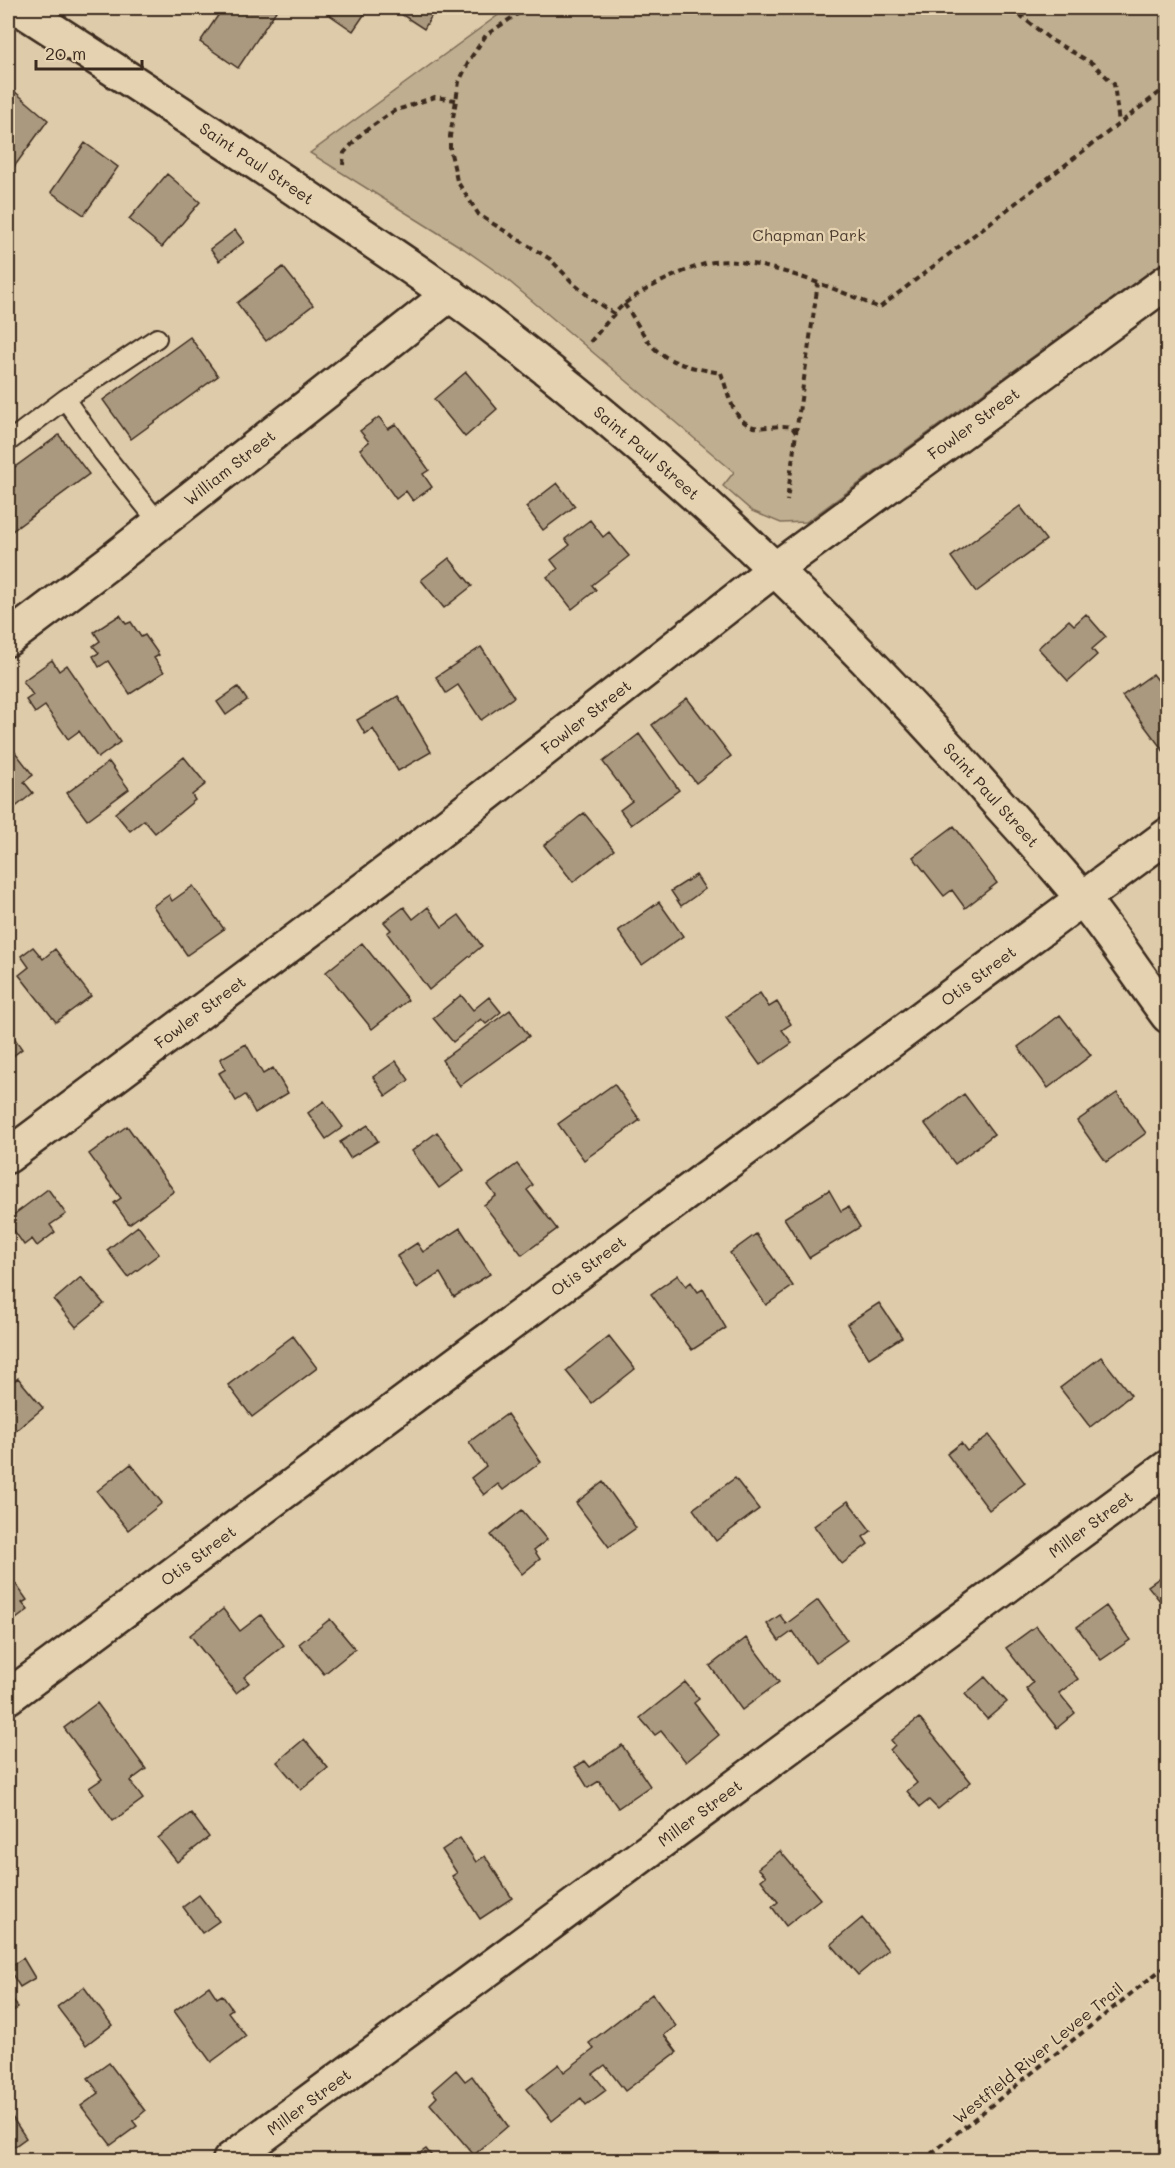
<svg xmlns="http://www.w3.org/2000/svg" width="1175" height="2168" viewBox="0 0 1175 2168" font-family="Mali,sans-serif">
<style>
.green{fill:#c0ae90;stroke:#7e6c57;stroke-width:1.5}
.building{fill:#ab997f;stroke:#3b2a1e;stroke-width:1.5}
.lines{fill:none;stroke-linecap:round;stroke-linejoin:round}
.lane-casing{stroke:#3b2a1e;stroke-width:22}
.street-casing{stroke:#3b2a1e;stroke-width:38}
.path{stroke:#3b2a1e;stroke-width:4;stroke-dasharray:6 4.5;stroke-linecap:butt}
.lane{stroke:#e5d2b0;stroke-width:18}
.street{stroke:#e5d2b0;stroke-width:33}
.labels{text-anchor:middle;stroke-width:4.5;stroke-linejoin:round;paint-order:stroke}
.street-label{font-size:16px;fill:#3b2a1e;stroke:#e5d2b0}
.park-label{font-size:16px;fill:#4f3e2f;stroke:#e5d2b0}
</style>
<rect width="100%" height="100%" fill="#decbaa"/>
<filter id="ink" filterUnits="userSpaceOnUse"><feTurbulence type="fractalNoise" baseFrequency=".0167" numOctaves="2"/><feDisplacementMap in="SourceGraphic" scale="12" xChannelSelector="R" yChannelSelector="G"/><feConvolveMatrix kernelMatrix="1 2 1 2 8 2 1 2 1" color-interpolation-filters="sRGB"/></filter>
<g filter="url(#ink)">
<path class="green" d="M508,8H1167V259L806,522L781,523L752,511L723,486L734,472L504,277L464,249L310,153Z"/>
<path class="building" d="M223,8H278L238,68L200,42Z
M322,8H366L368,9L353,31L321,9Z
M405,8H420L432,15L424,29L401,14Z
M14,91L48,120L14,167L8,162V100Z
M85,143L118,167L84,215L51,192Z
M167,174L200,202L162,247L129,219Z
M235,230L244,242L219,261L210,249Z
M283,267L313,305L266,341L237,303Z
M190,337L218,376L131,439L103,400Z
M466,372L497,409L465,437L434,399Z
M379,417L388,429L396,424L429,470L423,474L432,487L413,501L406,491L396,499L360,449L369,442L360,431Z
M59,435L89,474L8,534V472Z
M557,483L575,506L543,530L526,507Z
M1020,506L1046,540L976,592L951,557Z
M590,520L603,537L609,532L629,556L592,585L596,590L572,609L547,577L558,569L551,560L570,545L565,539Z
M449,558L472,586L444,608L421,580Z
M1086,614L1106,637L1092,649L1097,655L1068,681L1038,648L1069,620L1074,625Z
M120,615L126,624L131,622L141,637L145,635L159,655L154,658L164,672L130,694L108,661L99,667L93,656L99,653L93,646L100,641L94,632Z
M481,647L514,697L481,720L458,685L446,693L436,677Z
M52,660L59,671L67,665L120,742L98,758L79,731L68,739L45,706L35,713L26,700L33,695L23,681Z
M1153,674L1168,693V757L1122,696Z
M238,687L247,700L226,715L217,702Z
M398,696L431,752L398,771L373,729L365,734L357,720Z
M687,698L731,756L696,783L652,725Z
M639,734L679,790L631,825L620,810L632,801L603,762Z
M8,743L33,775L24,782L33,793L8,813Z
M184,757L206,784L192,795L195,800L155,833L144,820L130,831L115,813Z
M109,762L129,789L87,820L67,793Z
M584,813L614,850L573,882L544,845Z
M954,826L997,883L965,908L952,890L944,896L913,857Z
M696,875L705,889L681,906L671,891Z
M193,886L224,929L187,955L153,906L169,895L172,901Z
M659,902L683,936L642,965L618,931Z
M404,907L413,919L428,907L442,927L459,915L482,946L429,990L387,933L391,930L384,922Z
M362,943L408,1000L372,1029L326,972Z
M33,947L43,959L55,949L91,996L56,1022L19,975L29,967L21,956Z
M760,993L769,1007L777,1002L791,1024L782,1030L792,1043L760,1065L726,1017Z
M461,995L473,1010L489,997L501,1012L486,1024L481,1019L453,1042L433,1018Z
M510,1010L529,1036L460,1086L442,1060Z
M1060,1015L1091,1055L1048,1088L1018,1047Z
M8,1029L22,1049L8,1060Z
M246,1044L263,1074L273,1068L288,1093L255,1113L245,1095L236,1101L219,1073L226,1069L220,1059Z
M396,1061L409,1080L386,1096L373,1077Z
M614,1084L640,1120L584,1160L558,1124Z
M1117,1093L1146,1133L1106,1162L1077,1121Z
M964,1094L994,1134L955,1164L925,1124Z
M324,1101L343,1127L326,1139L308,1113Z
M368,1125L378,1141L350,1158L340,1142Z
M127,1126L174,1191L129,1224L114,1203L121,1198L89,1154Z
M437,1132L464,1170L439,1188L412,1151Z
M517,1164L533,1185L527,1190L557,1229L522,1255L484,1205L496,1196L488,1185Z
M48,1189L66,1214L50,1225L55,1232L37,1246L32,1239L24,1245L8,1222V1219Z
M829,1190L841,1211L848,1207L860,1227L809,1258L784,1218Z
M138,1226L159,1254L128,1277L107,1250Z
M460,1228L490,1274L454,1297L440,1273L417,1288L397,1256L417,1243L423,1252Z
M756,1234L793,1286L766,1305L730,1253Z
M678,1275L686,1286L691,1282L698,1292L703,1289L726,1328L692,1350L651,1294Z
M81,1277L104,1304L76,1327L54,1300Z
M879,1303L902,1337L869,1358L847,1324Z
M293,1336L317,1368L252,1417L228,1385Z
M609,1336L635,1369L592,1403L566,1371Z
M1101,1357L1131,1395L1090,1427L1060,1388Z
M18,1378L43,1408L13,1433L8,1425V1386Z
M507,1414L541,1462L503,1490L498,1484L484,1495L471,1478L486,1466L469,1442Z
M989,1435L1025,1483L989,1510L947,1454L961,1443L967,1451Z
M131,1464L162,1503L128,1530L97,1491Z
M735,1478L759,1509L716,1541L693,1509Z
M603,1482L636,1528L609,1547L576,1503Z
M848,1501L871,1531L863,1537L868,1544L842,1564L814,1526Z
M522,1510L547,1540L534,1550L540,1559L522,1574L491,1535Z
M1168,1572V1611L1148,1586Z
M8,1573L27,1600L22,1603L28,1610L8,1625Z
M818,1600L847,1640L815,1663L793,1631L779,1641L767,1624L780,1615L786,1624Z
M1106,1606L1130,1640L1101,1660L1077,1627Z
M223,1609L240,1631L261,1615L284,1645L244,1677L249,1683L236,1693L190,1635Z
M330,1619L355,1649L324,1674L299,1644Z
M1036,1626L1078,1679L1059,1693L1075,1713L1057,1728L1026,1689L1033,1683L1006,1648Z
M746,1638L779,1682L742,1710L710,1666Z
M985,1677L1007,1702L987,1719L965,1694Z
M685,1682L699,1699L694,1703L719,1735L686,1762L661,1731L655,1735L640,1718Z
M97,1703L146,1769L130,1781L143,1799L113,1821L89,1788L102,1779L64,1728Z
M919,1718L971,1782L938,1809L929,1800L920,1807L907,1791L917,1783L890,1750L895,1745L891,1740Z
M304,1739L328,1768L301,1790L277,1762Z
M622,1745L650,1786L618,1808L599,1781L588,1788L575,1767L585,1761L590,1767Z
M191,1813L209,1837L177,1862L158,1838Z
M460,1838L476,1862L485,1856L512,1898L480,1919L452,1876L457,1873L442,1850Z
M780,1851L820,1899L786,1926L772,1907L778,1902L761,1880L766,1876L758,1868Z
M199,1895L219,1921L202,1933L183,1907Z
M862,1918L888,1950L858,1975L831,1944Z
M23,1958L35,1978L20,1987L8,1968Z
M209,1986L217,1998L222,1995L232,2009L228,2012L246,2036L211,2062L174,2011Z
M84,1987L112,2025L86,2045L57,2007Z
M8,1991L18,2008L8,2014Z
M652,1994L676,2026L664,2035L677,2052L625,2091L605,2065L593,2074L606,2090L586,2105L581,2098L552,2121L527,2089L559,2064L564,2072L594,2049L589,2043Z
M109,2063L145,2111L133,2121L137,2126L111,2145L81,2106L99,2093L88,2078Z
M456,2070L465,2081L472,2076L508,2126L474,2155L430,2104L437,2097L432,2091Z
M8,2111L26,2138L8,2151Z
M426,2149L435,2160H410Z"/>
<g class="lines">
<defs>
<path id="lane" d="M157,338L65,399L103,453L159,523
M8,442L65,399"/>
<g id="street">
<path id="s1" d="M19,8C123,75 227,142 329,212C389,252 449,292 506,337C686,476 850,634 999,804C1027,835 1055,865 1081,897C1112,935 1139,977 1168,1016"/>
<path id="s2" d="M8,639L110,562L450,294"/>
<path id="s3" d="M8,1156L395,866L775,569L1168,281"/>
<path id="s4" d="M8,1697L1168,835"/>
<path id="s5" d="M230,2160L1168,1467"/>
</g>
</defs>
<use href="#lane" class="lane-casing"/>
<use href="#street" class="street-casing"/>
<path class="path" d="M530,8L522,11L486,35L470,59L459,82L450,136V149L455,171L457,181L479,215L550,259L575,285L596,302L615,314
M1011,8L1051,40L1092,63L1114,84L1119,123
M343,165L344,153L362,133L394,111L435,97L456,100
M624,304C635,318 642,335 654,348C671,365 699,369 721,373C728,391 732,421 754,427C765,429 779,424 792,427L796,433L795,441L787,501
M590,342C601,330 611,316 623,305C640,290 692,265 714,262C758,256 839,290 879,308L1168,86
M796,433L818,283
M923,2160L1168,1964"/>
<use href="#lane" class="lane"/>
<use href="#street" class="street"/>
</g>
</g>
<g class="labels">
<g class="street-label">
<text dy="6" stroke="none"><textPath href="#s1" startOffset="284">Saint Paul Street</textPath></text>
<text dy="6" stroke="none"><textPath href="#s3" startOffset="1212">Fowler Street</textPath></text>
<text dy="6" stroke="none"><textPath href="#s1" startOffset="770">Saint Paul Street</textPath></text>
<text dy="6" stroke="none"><textPath href="#s2" startOffset="280">William Street</textPath></text>
<text dy="6" stroke="none"><textPath href="#s3" startOffset="726">Fowler Street</textPath></text>
<text dy="6" stroke="none"><textPath href="#s1" startOffset="1256">Saint Paul Street</textPath></text>
<text dy="6" stroke="none"><textPath href="#s4" startOffset="1209">Otis Street</textPath></text>
<text dy="6" stroke="none"><textPath href="#s3" startOffset="240">Fowler Street</textPath></text>
<text dy="6" stroke="none"><textPath href="#s4" startOffset="723">Otis Street</textPath></text>
<text dy="6" stroke="none"><textPath href="#s5" startOffset="1070">Miller Street</textPath></text>
<text dy="6" stroke="none"><textPath href="#s4" startOffset="237">Otis Street</textPath></text>
<text dy="6" stroke="none"><textPath href="#s5" startOffset="584">Miller Street</textPath></text>
<text transform="translate(1038 2053) rotate(-39)" y="6">Westfield River Levee Trail</text>
<text dy="6" stroke="none"><textPath href="#s5" startOffset="98">Miller Street</textPath></text>
</g>
<g class="park-label">
<text x="809" y="241">Chapman Park</text>
</g>
</g>
<rect width="1175" height="2168" fill="none" stroke="#e5d2b0" stroke-width="30"/>
<rect x="15" y="15" width="1145" height="2138" fill="none" stroke="#3b2a1e" stroke-width="2" filter="url(#ink)"/>
<path d="M36 60v9h106v-9" fill="none" stroke="#3b2a1e" stroke-width="3"/>
<text x="45" y="60" font-size="18" fill="#3b2a1e" stroke="#e5d2b0" stroke-width="4.5" paint-order="stroke">20 m</text>
</svg>
